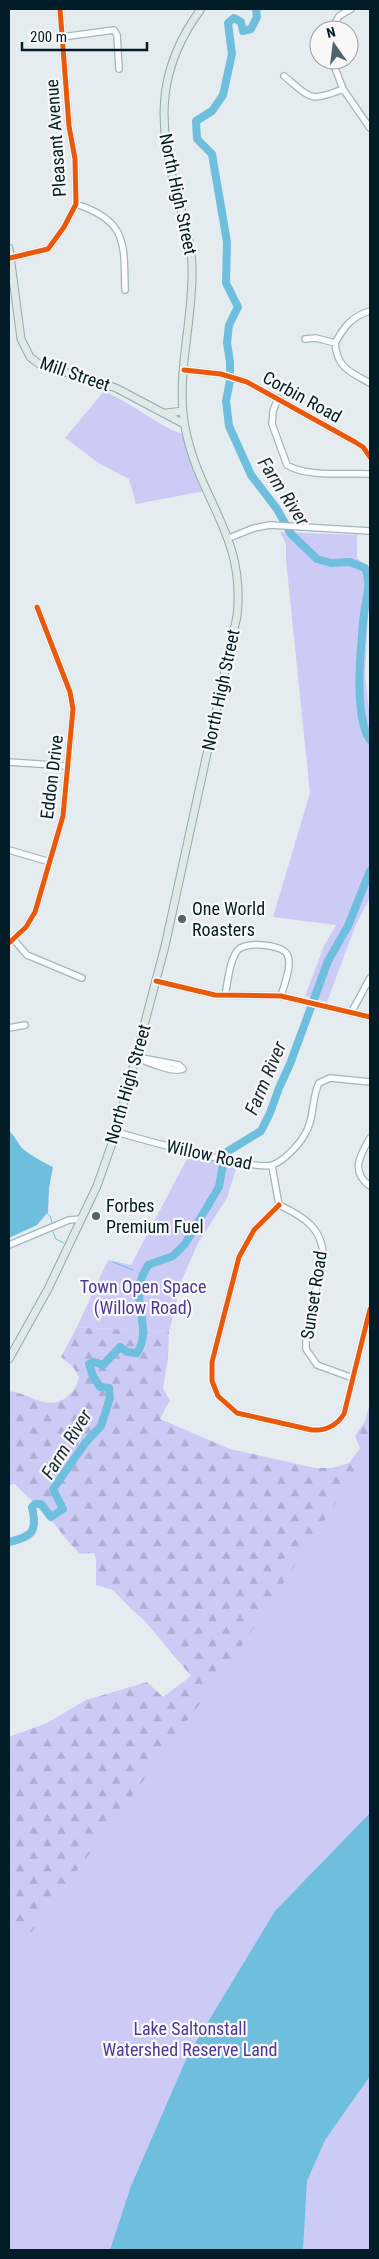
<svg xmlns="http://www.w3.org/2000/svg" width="379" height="2259" viewBox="0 0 379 2259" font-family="'Roboto Condensed',sans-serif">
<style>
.forest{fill:url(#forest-firs)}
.park{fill:#cccbf6}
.water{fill:#6ebede}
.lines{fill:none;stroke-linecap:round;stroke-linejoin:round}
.stream{stroke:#6ebede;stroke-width:1}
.river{stroke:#6ebede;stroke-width:8}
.minor-casing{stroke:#a1b6be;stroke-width:8}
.major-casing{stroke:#93aba8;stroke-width:9}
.minor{stroke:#fbfcfd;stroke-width:5.5}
.major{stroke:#dfeae8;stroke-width:7}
.cycleway-casing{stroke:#f8f8f8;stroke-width:8}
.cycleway{stroke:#e8590c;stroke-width:5}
.poi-dot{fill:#51656e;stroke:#f8f8f8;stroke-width:2}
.labels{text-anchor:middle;stroke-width:4.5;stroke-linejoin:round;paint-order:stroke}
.street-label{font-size:18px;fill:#021d28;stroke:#f8f8f8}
.poi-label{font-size:18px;fill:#021d28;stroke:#f8f8f8;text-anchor:start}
.park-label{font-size:18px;fill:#4e3896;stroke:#f8f8f8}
.water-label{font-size:19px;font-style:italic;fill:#1a2d35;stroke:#f8f8f8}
</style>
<defs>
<pattern id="forest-firs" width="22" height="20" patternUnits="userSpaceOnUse" patternTransform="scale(1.25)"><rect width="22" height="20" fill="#cccbf6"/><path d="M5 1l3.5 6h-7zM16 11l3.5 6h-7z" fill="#aeaed3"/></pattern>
</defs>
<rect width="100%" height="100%" fill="#e4ecf0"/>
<path class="forest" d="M77,1327L169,1332L168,1358L163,1389L170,1400L160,1419L230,1449L315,1468H332L349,1463L360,1448L355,1436L365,1421L370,1403V1813L9,2227V1737L47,1723L86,1700L147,1682L163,1697L191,1676L144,1620L132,1610L113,1590L96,1585V1559L94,1553L80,1554L66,1539L53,1522L15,1484L9,1485V1391C31,1393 48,1413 68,1396C75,1390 77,1386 79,1377L73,1367L61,1357Z"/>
<path class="park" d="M104,391C132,403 155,424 184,435L205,491L136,504L129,479L100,464L65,438Z
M280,532L357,535V558L364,564L370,576L365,676L370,718V898L356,924L327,1002L305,996L324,946L336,925L273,917L310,793L286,560V544Z
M189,1155L237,1165L227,1198L198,1243L181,1282L169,1332L77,1327L108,1260L131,1265Z
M370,1428V2250H9V1934L32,1932L237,1653L353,1477Z"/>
<path class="water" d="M9,1131C15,1136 17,1142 21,1147C25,1152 46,1164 53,1167L49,1188L48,1212L37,1225L9,1238Z
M370,1813V2076L325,2140L307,2181L303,2250H110L131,2186L188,2055L275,1911Z"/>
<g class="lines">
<path class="stream" d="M47,1213L50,1216L52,1222
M53,1232L56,1239L64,1243
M113,1262L133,1270
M139,1273L143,1274"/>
<path class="river" d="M256,9L257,17L251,29L243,31L241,22L234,18L228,23L232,54L223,95L212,111L196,121L197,139L212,154L227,242L226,283L238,307L229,325L227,343L230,362V381L226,401L229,426L251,475L277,509L291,534L317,559L331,563L350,562L365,568C372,583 366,598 364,614C361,644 353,716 370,740
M9,1542C34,1536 37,1531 32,1507L35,1504H41L51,1517L63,1509L53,1489L86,1442L101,1426L110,1398L109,1388L100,1387L93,1376L89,1364L94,1362L103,1365L120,1347L127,1352L137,1353C150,1332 138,1313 139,1291C139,1282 144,1272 148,1265L173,1256L185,1244L219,1187L225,1153L261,1131L270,1113L279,1088L290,1064L328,961L348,926L370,871"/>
<defs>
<path id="minor" d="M331,30L339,16L351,9
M62,37L114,30L117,35L119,69
M332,60L343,89L370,128
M284,76C311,98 309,103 343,89
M76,204C127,221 124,242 125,290
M10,258L48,249L64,227L76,204L75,159L69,126L60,9
M370,311C352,316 344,327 335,343C337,368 350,372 370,383
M305,339L316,338L335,343
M184,370L221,374L247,382L355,442L363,447L370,457
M278,398L273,411L272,424L287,465C304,477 349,473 370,474
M229,538L254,528L270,525L370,531
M9,762L68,766
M9,850L50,862
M14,940L27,955L82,978
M9,943L26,927L35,912L63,816L73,709L70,692L37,607
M156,981L215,995L281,996L370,1017
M225,995C228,982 229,962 237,951C244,941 281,944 287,954C293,964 284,985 281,996
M351,1013L370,978
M9,1028L25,1025
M137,1057L179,1065L183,1069C177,1074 145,1062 137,1057Z
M116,1132C140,1139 255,1171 272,1165C284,1161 299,1145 305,1134C315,1118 311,1099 319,1083L330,1078L370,1082
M370,1138C360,1155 350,1172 370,1186
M272,1166L279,1205
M279,1205L254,1230L239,1257L212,1362V1381L218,1396L237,1413L312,1430C326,1431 337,1425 344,1414L370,1309
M279,1205C303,1216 324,1229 323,1258L306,1334V1349L317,1365L353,1378
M9,1245L69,1220L81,1219"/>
<path id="major" d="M9,248L21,339L30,357L39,364L116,388L184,424
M166,413L183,411
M9,1359L48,1289L97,1186L116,1132L165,946L237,616C246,537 201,502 186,432C174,378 194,321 192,266C191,239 182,214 175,188C157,120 158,67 201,9"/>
</defs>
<use href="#minor" class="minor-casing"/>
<use href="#major" class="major-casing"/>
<use href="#minor" class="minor"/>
<use href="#major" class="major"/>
<defs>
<path id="cycleway" d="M10,258L48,249L64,227L76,204L75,159L69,126L60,9
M184,370L221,374L247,382L355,442L363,447L370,457
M9,943L26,927L35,912L63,816L73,709L70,692L37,607
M156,981L215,995L281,996L370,1017
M279,1205L254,1230L239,1257L212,1362V1381L218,1396L237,1413L312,1430C326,1431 337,1425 344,1414L370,1309"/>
</defs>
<use href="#cycleway" class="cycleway-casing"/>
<use href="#cycleway" class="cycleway"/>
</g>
<g class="poi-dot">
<circle cx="182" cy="919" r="5"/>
<circle cx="96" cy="1216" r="5"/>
</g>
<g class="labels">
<g class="street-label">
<text transform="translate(56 138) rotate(-94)" y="6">Pleasant Avenue</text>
<text transform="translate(178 194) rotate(78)" y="6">North High Street</text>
<text transform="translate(75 374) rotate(19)" y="6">Mill Street</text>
<text transform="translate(302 397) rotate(29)" y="6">Corbin Road</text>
<text transform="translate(221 690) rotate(-78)" y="6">North High Street</text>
<text transform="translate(52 777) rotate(-83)" y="6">Eddon Drive</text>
<text transform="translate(128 1084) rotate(-74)" y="6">North High Street</text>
<text transform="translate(209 1155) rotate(12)" y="6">Willow Road</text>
<text transform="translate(314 1295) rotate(-81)" y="6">Sunset Road</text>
</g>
<g class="poi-label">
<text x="192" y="915">One World<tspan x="192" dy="21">Roasters</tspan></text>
<text x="106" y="1212">Forbes<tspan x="106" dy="21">Premium Fuel</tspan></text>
</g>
<g class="park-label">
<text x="143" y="1293">Town Open Space<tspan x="143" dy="21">(Willow Road)</tspan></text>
<text x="190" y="2035">Lake Saltonstall<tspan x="190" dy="21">Watershed Reserve Land</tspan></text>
</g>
<g class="water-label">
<text transform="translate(284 491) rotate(57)" y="7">Farm River</text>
<text transform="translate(265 1078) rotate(-67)" y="7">Farm River</text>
<text transform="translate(66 1444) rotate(-58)" y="7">Farm River</text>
</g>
</g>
<rect width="379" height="2259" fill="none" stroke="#021d28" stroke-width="20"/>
<g transform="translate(334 45) rotate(346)"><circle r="24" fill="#f8f8f8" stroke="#96a0a5"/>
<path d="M0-4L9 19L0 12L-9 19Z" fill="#51656e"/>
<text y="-8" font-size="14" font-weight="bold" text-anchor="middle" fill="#021d28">N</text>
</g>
<path d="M22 42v8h125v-8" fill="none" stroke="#021d28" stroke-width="2.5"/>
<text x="30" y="42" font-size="15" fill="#021d28" stroke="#f8f8f8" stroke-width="4" paint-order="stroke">200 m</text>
</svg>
